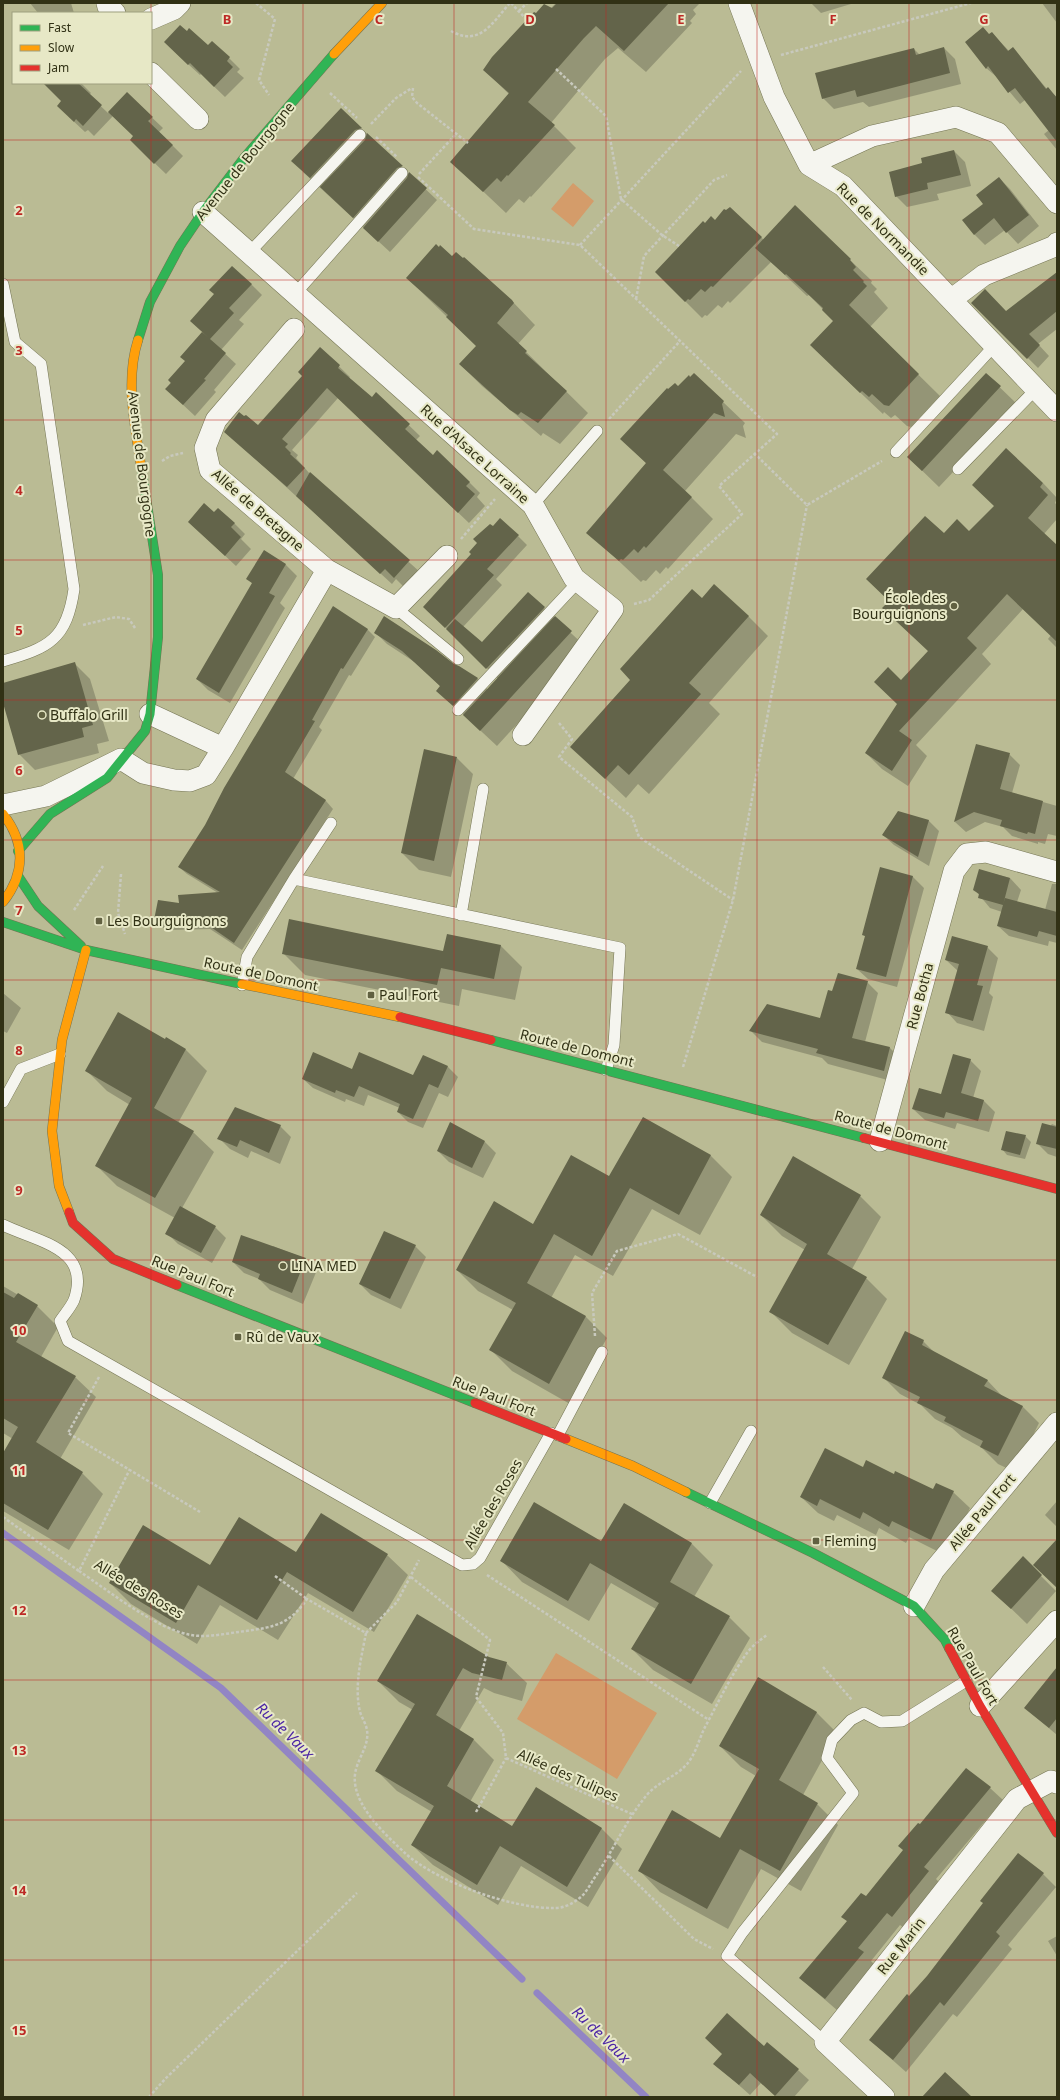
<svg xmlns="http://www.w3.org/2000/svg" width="1060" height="2100" viewBox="0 0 1060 2100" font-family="'Noto Sans',sans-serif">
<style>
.green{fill:#d49c6a}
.shadow{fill:#0003}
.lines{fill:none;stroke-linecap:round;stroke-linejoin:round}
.stream{stroke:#9285c4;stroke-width:7}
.building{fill:#63644a}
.lane-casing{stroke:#747453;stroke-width:12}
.street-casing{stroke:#747453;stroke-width:22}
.fast-casing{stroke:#747453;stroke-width:10}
.slow-casing{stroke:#747453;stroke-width:10}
.jam-casing{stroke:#747453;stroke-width:10}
.path{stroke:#c8c9bd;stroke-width:2.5;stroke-dasharray:3 2;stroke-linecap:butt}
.lane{stroke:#f5f5ef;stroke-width:11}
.street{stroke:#f5f5ef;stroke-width:21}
.fast{stroke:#30b455;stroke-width:9}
.slow{stroke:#ff9f0a;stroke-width:9}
.jam{stroke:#e5322d;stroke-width:9}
.grid{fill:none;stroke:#bd2925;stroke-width:1;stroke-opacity:0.55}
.poi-dot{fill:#616141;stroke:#e7e8c6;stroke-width:1.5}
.labels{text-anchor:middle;stroke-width:4;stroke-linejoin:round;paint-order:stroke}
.street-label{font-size:14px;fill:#313115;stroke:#e7e8c6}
.poi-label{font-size:14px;fill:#313115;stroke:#e7e8c6;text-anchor:start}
.water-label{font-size:15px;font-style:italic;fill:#4c26a5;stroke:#e7e8c6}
.grid-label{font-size:13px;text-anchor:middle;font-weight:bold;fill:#bd2925;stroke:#e7e8c6;stroke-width:4;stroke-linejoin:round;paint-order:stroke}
</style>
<rect width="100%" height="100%" fill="#babb94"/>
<path class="green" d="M573,183L594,201L573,227L551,209Z
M556,1653L657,1713L617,1779L517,1719Z"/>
<path class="shadow" d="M30,3H71L74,13H38Z
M556,3H700L693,10L696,14L690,21L692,23L646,72L618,48L605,59L551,123L576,148L531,197L530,196L524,203L519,199L506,213L452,162L510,95L484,70L536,14L551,8Z
M811,3H851V4L821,13Z
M1042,3H1057V23Z
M992,33L1009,51L1013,49L1047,89L1057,97V150L1044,134L1049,130L1025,100L1020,104L998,78L986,68L989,35Z
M208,46L229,58L240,69L237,72L244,78L225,97L201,74L200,75L176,53Z
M944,48L955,59L961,84L869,107L863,102L834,109L823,98L914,49L920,55Z
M47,83H81L91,93L89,95L108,113L127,94L163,128L159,132L183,156L166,174L142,151L134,136L113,116L94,136L88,130L85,132L69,117L62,101Z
M341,109L437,200L390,252L303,172Z
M954,151L965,162L971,186L937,194L939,200L907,207L896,196Z
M999,178L1010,189L1039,226L1018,244L1005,230L985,245L974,234L984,204Z
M730,208L764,240L850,260L872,281L871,283L877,289L874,292L888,308L870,327L940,396L911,427L907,426L895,415L891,418L884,412L883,414L833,367L834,321L809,295L807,296L771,262L730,303L728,301L722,308L718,305L707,316L705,315L702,318L656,272L705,224L715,221Z
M452,258L511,300L533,323L535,325L518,344L588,413L560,444L543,433L541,436L482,386L460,364L477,346L407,278Z
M1057,274V329L1038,344L1049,356L1038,368L972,303L1006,312Z
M251,284L262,295L239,320L244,324L221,350L236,364L214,390L216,392L195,416L166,389L186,361L181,357Z
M320,348L350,377L349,378L372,398L392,409L420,436L416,440L433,456L453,466L480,493L477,497L485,506L469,523L338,398L292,450L298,455L296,458L310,474L420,572L405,588L396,579L392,584L237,442L258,427L304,376Z
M986,374L1017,404L939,487L908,457Z
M679,387L723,402L745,423L743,426L746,438L736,434L685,491L713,519L668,569L666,567L660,574L656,570L646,581L643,580L641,582L588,532L647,464L622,439Z
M1043,483L1057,498L1055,503L1057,505V519L1044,534L1057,547V648L1048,639L1051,635L1023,609L982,654L991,664L916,745L927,756L908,786L882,769L866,753L898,705L901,681L929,652L890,601L944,534L969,533Z
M214,514L234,523L245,534L241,539L251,549L236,566L189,522Z
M518,536L527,545L496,579L502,585L463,627L482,643L544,608L587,648L497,746L438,691L441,687L416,663L387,644L375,632L459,667L478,679L488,690L498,679L425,607Z
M264,552L286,565L297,576L280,603L285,608L230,703L208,690L197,679L253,584L248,579Z
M702,599L748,616L768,636L709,703L720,714L649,794L638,784L626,798L572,747Z
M367,629L375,637L351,676L349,675L319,727L322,730L293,779L326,801L333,809L242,950L210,929L173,930L163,928L155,920L180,905L218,893L187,874L179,867Z
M74,663L90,679L109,741L97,744L99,753L35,770L19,754L3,699V684Z
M977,745L1009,754L1020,765L1012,793L1057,806V836L1048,834L1045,844L1038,842V844L1012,836L1003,827L985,822L966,832L955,822Z
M457,758L473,774L451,877L419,870L402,853Z
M928,820L939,831L929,866L894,845L883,835Z
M881,869L913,877L924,888L897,987L868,979L857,969L866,937L863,934Z
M980,870L1010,878L1021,890L1017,902L1045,910L1052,884H1057V943L1049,941L1048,946L1009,936L998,926L1002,912L990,908L975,890Z
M501,946L522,967L515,1000L462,989L459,1006L305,975L283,953H444Z
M987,947L998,958L989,993L993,997L984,1031L957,1023L947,1012L958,971L946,960Z
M867,982L878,993L865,1042L890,1048L901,1059L895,1082L828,1064L822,1058L762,1042L751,1031L821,1019L833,992Z
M3,993L21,1008L7,1033L3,1031Z
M166,1039L186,1050L207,1071L178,1123L193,1132L214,1152L182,1208L215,1227L226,1238L212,1263L178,1244L167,1233L175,1218L117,1186L96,1165L130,1105L107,1091L86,1070Z
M423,1056L448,1067L458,1077L448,1097L439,1093L423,1128L408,1122L398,1112L400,1108L368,1095L364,1106L346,1099L345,1102L313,1088L303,1079L352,1071L414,1077Z
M970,1060L981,1071L973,1098L984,1101L995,1112L989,1132L957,1123L955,1129L925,1120L913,1109L942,1096Z
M643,1118L711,1156L732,1177L700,1235L652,1209L613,1276L575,1255L551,1298L586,1317L607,1338L570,1404L512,1371L491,1350L513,1310L478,1291L457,1270L610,1178Z
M1052,1124L1057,1126V1157L1048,1154L1037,1143Z
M280,1126L291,1137L280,1164L251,1151L248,1158L230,1149L219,1138Z
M1025,1136L1031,1142L1025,1159L1007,1155L1002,1149Z
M485,1142L496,1153L483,1178L449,1162L438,1151Z
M860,1196L881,1217L852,1269L866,1278L887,1299L849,1365L792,1333L771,1312L805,1250L782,1236L761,1215Z
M273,1246L306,1259L317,1270L303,1304L270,1290L259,1279L244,1273L233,1262L272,1248Z
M415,1246L426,1257L401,1309L371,1295L360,1284Z
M3,1286L37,1306L58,1327L41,1357L75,1377L96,1397L60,1459L82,1473L103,1494L69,1550L3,1511V1455L13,1439L3,1433Z
M923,1341L936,1354L987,1380L1003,1397L1022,1406L1039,1423L1015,1472L998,1464L982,1448L962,1437L952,1428L935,1419L921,1405L900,1394L884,1378Z
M863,1468L894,1475L934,1490L953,1492L970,1508L947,1556L909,1537L906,1543L879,1528L876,1535L837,1515L834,1521L818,1513L801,1497Z
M1057,1501V1527L1045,1515Z
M624,1505L692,1544L713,1565L694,1597L729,1617L750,1638L712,1704L653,1670L632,1649L656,1609L611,1583L589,1621L522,1582L502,1561L602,1543Z
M297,1553L387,1555L408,1575L374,1632L308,1593L278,1640L220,1605L197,1644L131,1604L110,1583Z
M1023,1558L1056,1591L1027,1624L993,1591Z
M489,1658L506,1663L527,1683L522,1701L494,1693L484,1688L459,1731L473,1739L494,1760L470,1802L512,1827L601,1828L622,1849L588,1907L521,1866L498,1905L433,1865L412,1845L432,1812L397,1791L376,1770L413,1710L399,1702L378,1681Z
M1057,1668V1735L1025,1708Z
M816,1712L837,1733L803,1795L817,1804L838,1825L801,1891L761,1869L728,1929L660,1892L640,1871L720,1840L756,1776L741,1767L720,1746Z
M990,1788L1003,1800L936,1879L941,1884L905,1929L900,1925L871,1961L876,1966L838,2011L800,1978L848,1922L843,1917L866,1898L904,1851L920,1826Z
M1043,1874L1056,1887L1008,1945L1012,1949L957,2017L953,2014L906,2072L870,2040L909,1997Z
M1057,1936V1956L1048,1941Z
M764,2048L798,2070L809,2080L794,2097H777L761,2083L750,2095L715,2064Z"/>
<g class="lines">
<path class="stream" d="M3,1533L221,1688L522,1979
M537,1993L646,2097"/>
</g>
<path class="building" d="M557,3H669L624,51L596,26L584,38L528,102L555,125L508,176L507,175L501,182L497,178L483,192L450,162L509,93L483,70L492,57L534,12L536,13L544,4L552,8Z
M180,25L187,31L189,28L208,45L212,41L230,57L227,61L233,67L214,87L190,63L188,65L164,42Z
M983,27L989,34L992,32L1008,51L1013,47L1046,89L1048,87L1057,98V142L1015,88L1008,93L988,66L986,69L965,42Z
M944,47L950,73L857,97L855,90L822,99L815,73L914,48L916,55Z
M43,83H78L102,105L83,126L76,119L74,122L57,106L61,101Z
M127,92L153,117L148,121L173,145L154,164L130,140L133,136L108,112Z
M341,108L362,128L355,130L310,178L291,161Z
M367,133L403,166L397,168L353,218L320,187L365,140Z
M954,150L961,175L927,183L928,189L895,197L889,172L922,163L921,158Z
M409,172L427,188L378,242L363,228L407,178Z
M999,177L1029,215L1006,233L994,218L974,235L962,220L983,204L976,195Z
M795,205L851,259L850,260L856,267L853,270L864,281L863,282L867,286L849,305L919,374L889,406L884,405L872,394L869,397L862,391L860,393L810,345L833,321L822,310L823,308L786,274L785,275L755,248Z
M730,207L762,237L713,287L711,286L705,292L701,289L690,300L688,299L685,302L655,272L703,221L705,223L711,216L715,220L724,209L726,210Z
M436,244L439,247L440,245L452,256L456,252L463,258L464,257L512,300L514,303L497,323L527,351L525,353L567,391L538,423L521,412L518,415L510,410L459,364L476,346L446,317L448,315L406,278Z
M232,266L252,284L229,308L234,313L210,339L190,321L214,294L209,290Z
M1057,272V311L1029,334L1040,345L1027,359L971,303L985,289L1006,311Z
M202,332L226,353L204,379L206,380L183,405L165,389L171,383L168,380L185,361L180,357Z
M320,347L340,365L338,368L372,397L376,392L410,424L405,429L433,455L437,450L470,482L466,486L475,494L458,513L327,388L282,439L288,444L285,447L291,453L290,454L305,468L287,487L224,432L239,412L244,416L246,415L258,425L302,376L298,372Z
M694,373L724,401L722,404L725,417L714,413L663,470L692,497L646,548L644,546L638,553L634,549L623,560L621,559L619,561L586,533L646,463L620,439L667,388L668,389L675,383L678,386L689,375L690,377Z
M986,373L1001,386L922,471L907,457Z
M1006,448L1043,483L1040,487L1048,495L1028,518L1057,545V642L1007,594L967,638L977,648L899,731L912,740L892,771L865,753L897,704L874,682L888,667L901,680L928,651L882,608L889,601L866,579L925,516L944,533L957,519L969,531L994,506L972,485Z
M310,472L410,560L394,578L385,569L380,574L296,496Z
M204,503L214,512L218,508L235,523L231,527L241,537L225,556L188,522Z
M500,518L519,535L487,569L494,575L445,628L423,607L471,554L469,552L477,543L473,539L490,524L493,526Z
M264,550L286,564L269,593L275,596L219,693L196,679L252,583L246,579Z
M714,584L749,616L689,683L701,694L629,775L618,765L605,779L570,747L630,680L620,669L692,589L702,598Z
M528,592L545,607L486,669L446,629L455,619L482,642Z
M333,606L368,629L343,669L341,668L312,720L315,721L285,772L326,800L234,943L202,921L164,923L154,920L158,900L179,903L178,895L220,892L178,867L205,825L224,788Z
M384,616L436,650L454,664L459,666L478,678L453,706L436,691L440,686L414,662L402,651L374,633Z
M555,616L572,631L480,731L463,715Z
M75,662L93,725L82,728L84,737L18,755L3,703V683Z
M976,744L1010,753L1000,789L1043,801L1035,834L1028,832L1027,834L1000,826L1002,820L974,812L954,822Z
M424,749L457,757L434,861L401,853Z
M898,811L929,820L918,857L882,835Z
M880,867L913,876L886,977L856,969L865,936L862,935Z
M979,869L1010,878L1003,905L978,898L979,894L973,890Z
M1005,898L1057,912V936L1039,931L1037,937L997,926Z
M289,919L443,951L447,934L501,945L494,979L441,968L437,985L282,954Z
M952,936L988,946L977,985L983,986L973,1021L945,1013L959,964L945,960Z
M838,973L868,981L852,1038L890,1047L884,1071L816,1053L818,1049L749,1031L767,1004L820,1018L828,990L832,991Z
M118,1012L165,1039L166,1037L186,1049L154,1108L194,1131L155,1198L95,1166L132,1098L85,1071Z
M313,1052L352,1069L359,1052L413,1075L423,1055L448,1066L438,1088L429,1084L413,1119L397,1112L400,1104L359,1086L354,1097L336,1090L335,1093L302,1079Z
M953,1054L971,1059L961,1093L984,1100L978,1121L946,1112L944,1118L912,1109L919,1088L941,1094Z
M235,1107L281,1125L269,1153L240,1140L237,1147L217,1139Z
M643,1117L711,1155L679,1215L630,1188L592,1256L554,1234L527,1283L586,1316L549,1384L489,1350L516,1303L456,1270L494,1201L533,1224L571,1155L609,1176Z
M450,1122L485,1141L472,1168L437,1151Z
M1042,1123L1057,1127V1149L1036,1144Z
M1006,1131L1026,1135L1020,1155L1001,1150Z
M793,1156L861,1195L827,1254L867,1277L828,1345L769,1312L807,1244L760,1215Z
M180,1206L216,1226L201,1253L165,1234Z
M384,1231L416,1245L390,1299L359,1284Z
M241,1235L306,1258L292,1293L258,1279L260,1274L232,1262Z
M3,1292L14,1298L18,1293L38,1305L16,1342L76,1376L36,1442L83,1472L48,1530L3,1503V1453L18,1427L3,1418Z
M905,1331L924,1340L922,1345L988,1380L984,1386L1023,1406L998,1456L980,1447L983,1441L944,1421L946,1417L917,1403L920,1397L882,1378Z
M825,1448L863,1467L866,1460L894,1474L895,1471L933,1489L936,1483L954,1491L931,1540L892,1521L889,1527L863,1512L860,1519L820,1499L817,1506L800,1497Z
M534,1502L601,1541L624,1503L692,1543L670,1582L730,1616L691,1684L631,1649L659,1603L590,1563L568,1601L500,1561Z
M321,1513L388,1554L353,1612L287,1572L257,1620L198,1585L176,1623L109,1583L143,1525L210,1565L239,1517L296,1552Z
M1057,1539V1588L1033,1565Z
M1023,1556L1042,1575L1011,1609L991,1591Z
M417,1614L489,1657L507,1662L502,1680L472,1673L463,1668L436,1715L474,1739L447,1786L512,1826L536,1787L602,1828L567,1887L500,1846L477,1885L411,1845L434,1806L375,1771L415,1704L377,1681Z
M1057,1667V1718L1049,1728L1024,1708Z
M758,1677L817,1712L779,1780L818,1803L780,1871L740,1849L707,1909L638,1871L672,1810L720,1838L759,1769L719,1746Z
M966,1768L991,1787L924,1867L929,1871L892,1917L887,1913L858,1948L864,1952L825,1999L799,1978L847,1921L841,1917L861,1893L866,1896L903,1850L898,1846L918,1823L920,1824Z
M1018,1853L1044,1873L996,1932L1000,1936L944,2006L940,2002L893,2060L869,2040L907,1994L909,1996L927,1976L983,1903L980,1901Z
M727,2013L764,2046L767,2042L799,2069L775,2096L750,2073L739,2085L713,2064L722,2054L705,2038Z
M945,2072L972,2097H922Z"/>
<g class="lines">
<defs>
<path id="lane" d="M249,253L360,135
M3,284L15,342L41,364L74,589C67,639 49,648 3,661
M295,294L402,173
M896,452L995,345
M958,469L1036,389
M533,505L597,431
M396,608L458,659
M458,710L578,582
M294,879L331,823
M461,915L483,789
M242,985L247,957L294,879L620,948L614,1045L606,1070
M3,1102L21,1069L60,1054
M3,1225C38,1242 92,1248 74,1300C71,1307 64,1315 60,1321L68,1341L462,1565L473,1564L480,1558L551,1433
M558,1435L602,1352
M710,1503L751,1431
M825,2042L727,1956L742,1933L853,1793L827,1758L832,1740L851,1720L864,1713L881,1722L902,1721L966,1681"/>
<path id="street" d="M107,3L108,7L115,13
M739,3L774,97L809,165L843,186L1057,411
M151,19L174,9L180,3
M151,73L198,119
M809,165L872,136L956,117L998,133L1057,203
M203,212L533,505L574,578L613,609L523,735
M952,299L984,275L1055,246L1057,243
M327,570L396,608L447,556
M150,714L223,748
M3,805L46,796L121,759L143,773L174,780L190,781L206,775L223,748L327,570L210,470L205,448L216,420L294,329
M880,1141L954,871L967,854L986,852L1057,872
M914,1606L934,1570L1057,1423
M980,1706L1057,1621
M884,2097L825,2042L1017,1799L1051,1781L1057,1783"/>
<path id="fast" d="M138,340L150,302L180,246L203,212L244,158L334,54
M18,851L50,814L107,778L145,731L150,714L158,637V575L141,466
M18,876L38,906L81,946
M3,922L86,950L242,984
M491,1040L864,1138
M177,1285L475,1403
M686,1492L813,1553L914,1606L945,1640L949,1648"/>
<path id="slow" d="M334,54L382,3
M138,340C125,380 135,426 141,466
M3,814C26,843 25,874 3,902
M242,984L400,1017
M69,1212L59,1186L52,1131L62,1040L86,950
M566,1439L633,1466L686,1492"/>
<path id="jam" d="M400,1017L491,1040
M864,1138L1057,1189
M69,1212L73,1223L113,1259L177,1285
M475,1403L566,1439
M949,1648L980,1706L1057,1833"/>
</defs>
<use href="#lane" class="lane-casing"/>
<use href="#street" class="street-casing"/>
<use href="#fast" class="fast-casing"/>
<use href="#slow" class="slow-casing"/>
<use href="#jam" class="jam-casing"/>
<path class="path" d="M256,3L275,19L259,80L269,95
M511,3L525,18
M519,11L527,3
M451,31C480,47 492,23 510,3
M781,55L971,3
M556,69L606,116L621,199L662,235L679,246
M413,88L412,97L417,103L468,143
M330,93L357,118
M371,124L396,98L412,88
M376,137L397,157
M419,174L456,134
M418,177L474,229L580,245L777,434L719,486L742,514L649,600L634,604
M580,245L741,71
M636,299L644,256L714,180L727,175
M609,419L680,341
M754,453L807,505L882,461
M162,461L170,456L183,453
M461,539L495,499
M83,625L116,617L129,619L135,628
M559,723L572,739L559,757L632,817L639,837L733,900
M121,874L118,913L125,934
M74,910L103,866
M683,1067L733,900L807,505
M595,1336L592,1293L617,1251L678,1234L757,1277
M99,1377L68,1433L200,1512
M3,1517L79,1571L130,1469
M79,1571C109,1591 156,1629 191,1635C209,1638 228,1633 246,1631C275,1627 290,1624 307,1599L366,1633L397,1602L419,1560
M487,1575L709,1720
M275,1576L307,1599
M411,1577L490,1640L476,1697L503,1733L506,1758L634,1815
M366,1633C361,1659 354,1686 360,1712C362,1718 366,1724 367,1730C369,1744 361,1754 357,1766C345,1799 384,1833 406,1854C438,1882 512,1909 555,1908C565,1908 574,1903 582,1896C587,1891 591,1883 595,1877C613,1851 626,1820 646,1796C657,1782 676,1777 687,1764C695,1755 699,1740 704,1729C717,1705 731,1675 747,1653C752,1646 760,1640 767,1635
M823,1667L852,1700
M476,1812L506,1758
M609,1856L694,1939L713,1949
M149,2097L165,2079L357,1893"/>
<use href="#lane" class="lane"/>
<use href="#street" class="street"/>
<use href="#fast" class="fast"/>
<use href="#slow" class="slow"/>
<use href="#jam" class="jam"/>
</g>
<path class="grid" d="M151,3V2097M303,3V2097M454,3V2097M606,3V2097M757,3V2097M909,3V2097M3,140H1057M3,280H1057M3,420H1057M3,560H1057M3,700H1057M3,840H1057M3,980H1057M3,1120H1057M3,1260H1057M3,1400H1057M3,1540H1057M3,1680H1057M3,1820H1057M3,1960H1057"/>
<g class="poi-dot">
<circle cx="954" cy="606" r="4"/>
<circle cx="42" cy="715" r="4"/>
<rect x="95" y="917" width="8" height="8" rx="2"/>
<rect x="367" y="991" width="8" height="8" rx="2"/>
<circle cx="283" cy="1266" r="4"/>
<rect x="234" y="1333" width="8" height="8" rx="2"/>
<rect x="812" y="1537" width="8" height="8" rx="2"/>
</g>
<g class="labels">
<g class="street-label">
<text transform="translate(245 161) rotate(-51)" y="5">Avenue de Bourgogne</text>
<text transform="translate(883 229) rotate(45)" y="5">Rue de Normandie</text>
<text transform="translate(475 454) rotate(42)" y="5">Rue d'Alsace Lorraine</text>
<text transform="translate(142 464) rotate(83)" y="5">Avenue de Bourgogne</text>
<text transform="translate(258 510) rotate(41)" y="5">Allée de Bretagne</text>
<text transform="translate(261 974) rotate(12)" y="5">Route de Domont</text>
<text transform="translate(920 996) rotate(-75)" y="5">Rue Botha</text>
<text transform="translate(577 1048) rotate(14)" y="5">Route de Domont</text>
<text transform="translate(891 1130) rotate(15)" y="5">Route de Domont</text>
<text transform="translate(193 1276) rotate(22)" y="5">Rue Paul Fort</text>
<text transform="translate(494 1396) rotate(21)" y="5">Rue Paul Fort</text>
<text transform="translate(493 1504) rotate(-60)" y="5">Allée des Roses</text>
<text transform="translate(982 1512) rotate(-50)" y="5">Allée Paul Fort</text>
<text transform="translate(139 1589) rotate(31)" y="5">Allée des Roses</text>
<text transform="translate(973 1666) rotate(60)" y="5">Rue Paul Fort</text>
<text transform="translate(568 1775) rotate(24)" y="5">Allée des Tulipes</text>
<text transform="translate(901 1946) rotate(-52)" y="5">Rue Marin</text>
</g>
<g class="poi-label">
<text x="946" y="603" text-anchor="end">École des<tspan x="946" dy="16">Bourguignons</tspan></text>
<text x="50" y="720">Buffalo Grill</text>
<text x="107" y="926">Les Bourguignons</text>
<text x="379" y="1000">Paul Fort</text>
<text x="291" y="1271">LINA MED</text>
<text x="246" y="1342">Rû de Vaux</text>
<text x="824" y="1546">Fleming</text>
</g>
<g class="water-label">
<text transform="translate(285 1731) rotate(44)" y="5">Ru de Vaux</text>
<text transform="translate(601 2035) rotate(44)" y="5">Ru de Vaux</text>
</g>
</g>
<g class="grid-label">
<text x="227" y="24">B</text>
<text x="379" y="24">C</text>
<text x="530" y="24">D</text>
<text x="681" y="24">E</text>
<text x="833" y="24">F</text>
<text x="984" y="24">G</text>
<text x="19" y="215">2</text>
<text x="19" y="355">3</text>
<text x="19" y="495">4</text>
<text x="19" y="635">5</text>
<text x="19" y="775">6</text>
<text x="19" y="915">7</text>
<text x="19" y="1055">8</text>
<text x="19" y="1195">9</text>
<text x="19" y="1335">10</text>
<text x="19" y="1475">11</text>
<text x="19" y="1615">12</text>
<text x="19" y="1755">13</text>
<text x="19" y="1895">14</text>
<text x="19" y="2035">15</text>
</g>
<rect width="1060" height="2100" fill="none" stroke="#313115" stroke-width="8"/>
<rect x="12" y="12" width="140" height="72" fill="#e7e8c6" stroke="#9e9f7f"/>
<rect x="20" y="25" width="20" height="6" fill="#30b455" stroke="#9e9f7f"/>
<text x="48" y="32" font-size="12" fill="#313115">Fast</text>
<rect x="20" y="45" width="20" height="6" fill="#ff9f0a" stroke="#9e9f7f"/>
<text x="48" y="52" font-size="12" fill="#313115">Slow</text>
<rect x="20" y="65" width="20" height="6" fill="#e5322d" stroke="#9e9f7f"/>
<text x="48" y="72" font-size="12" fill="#313115">Jam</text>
</svg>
